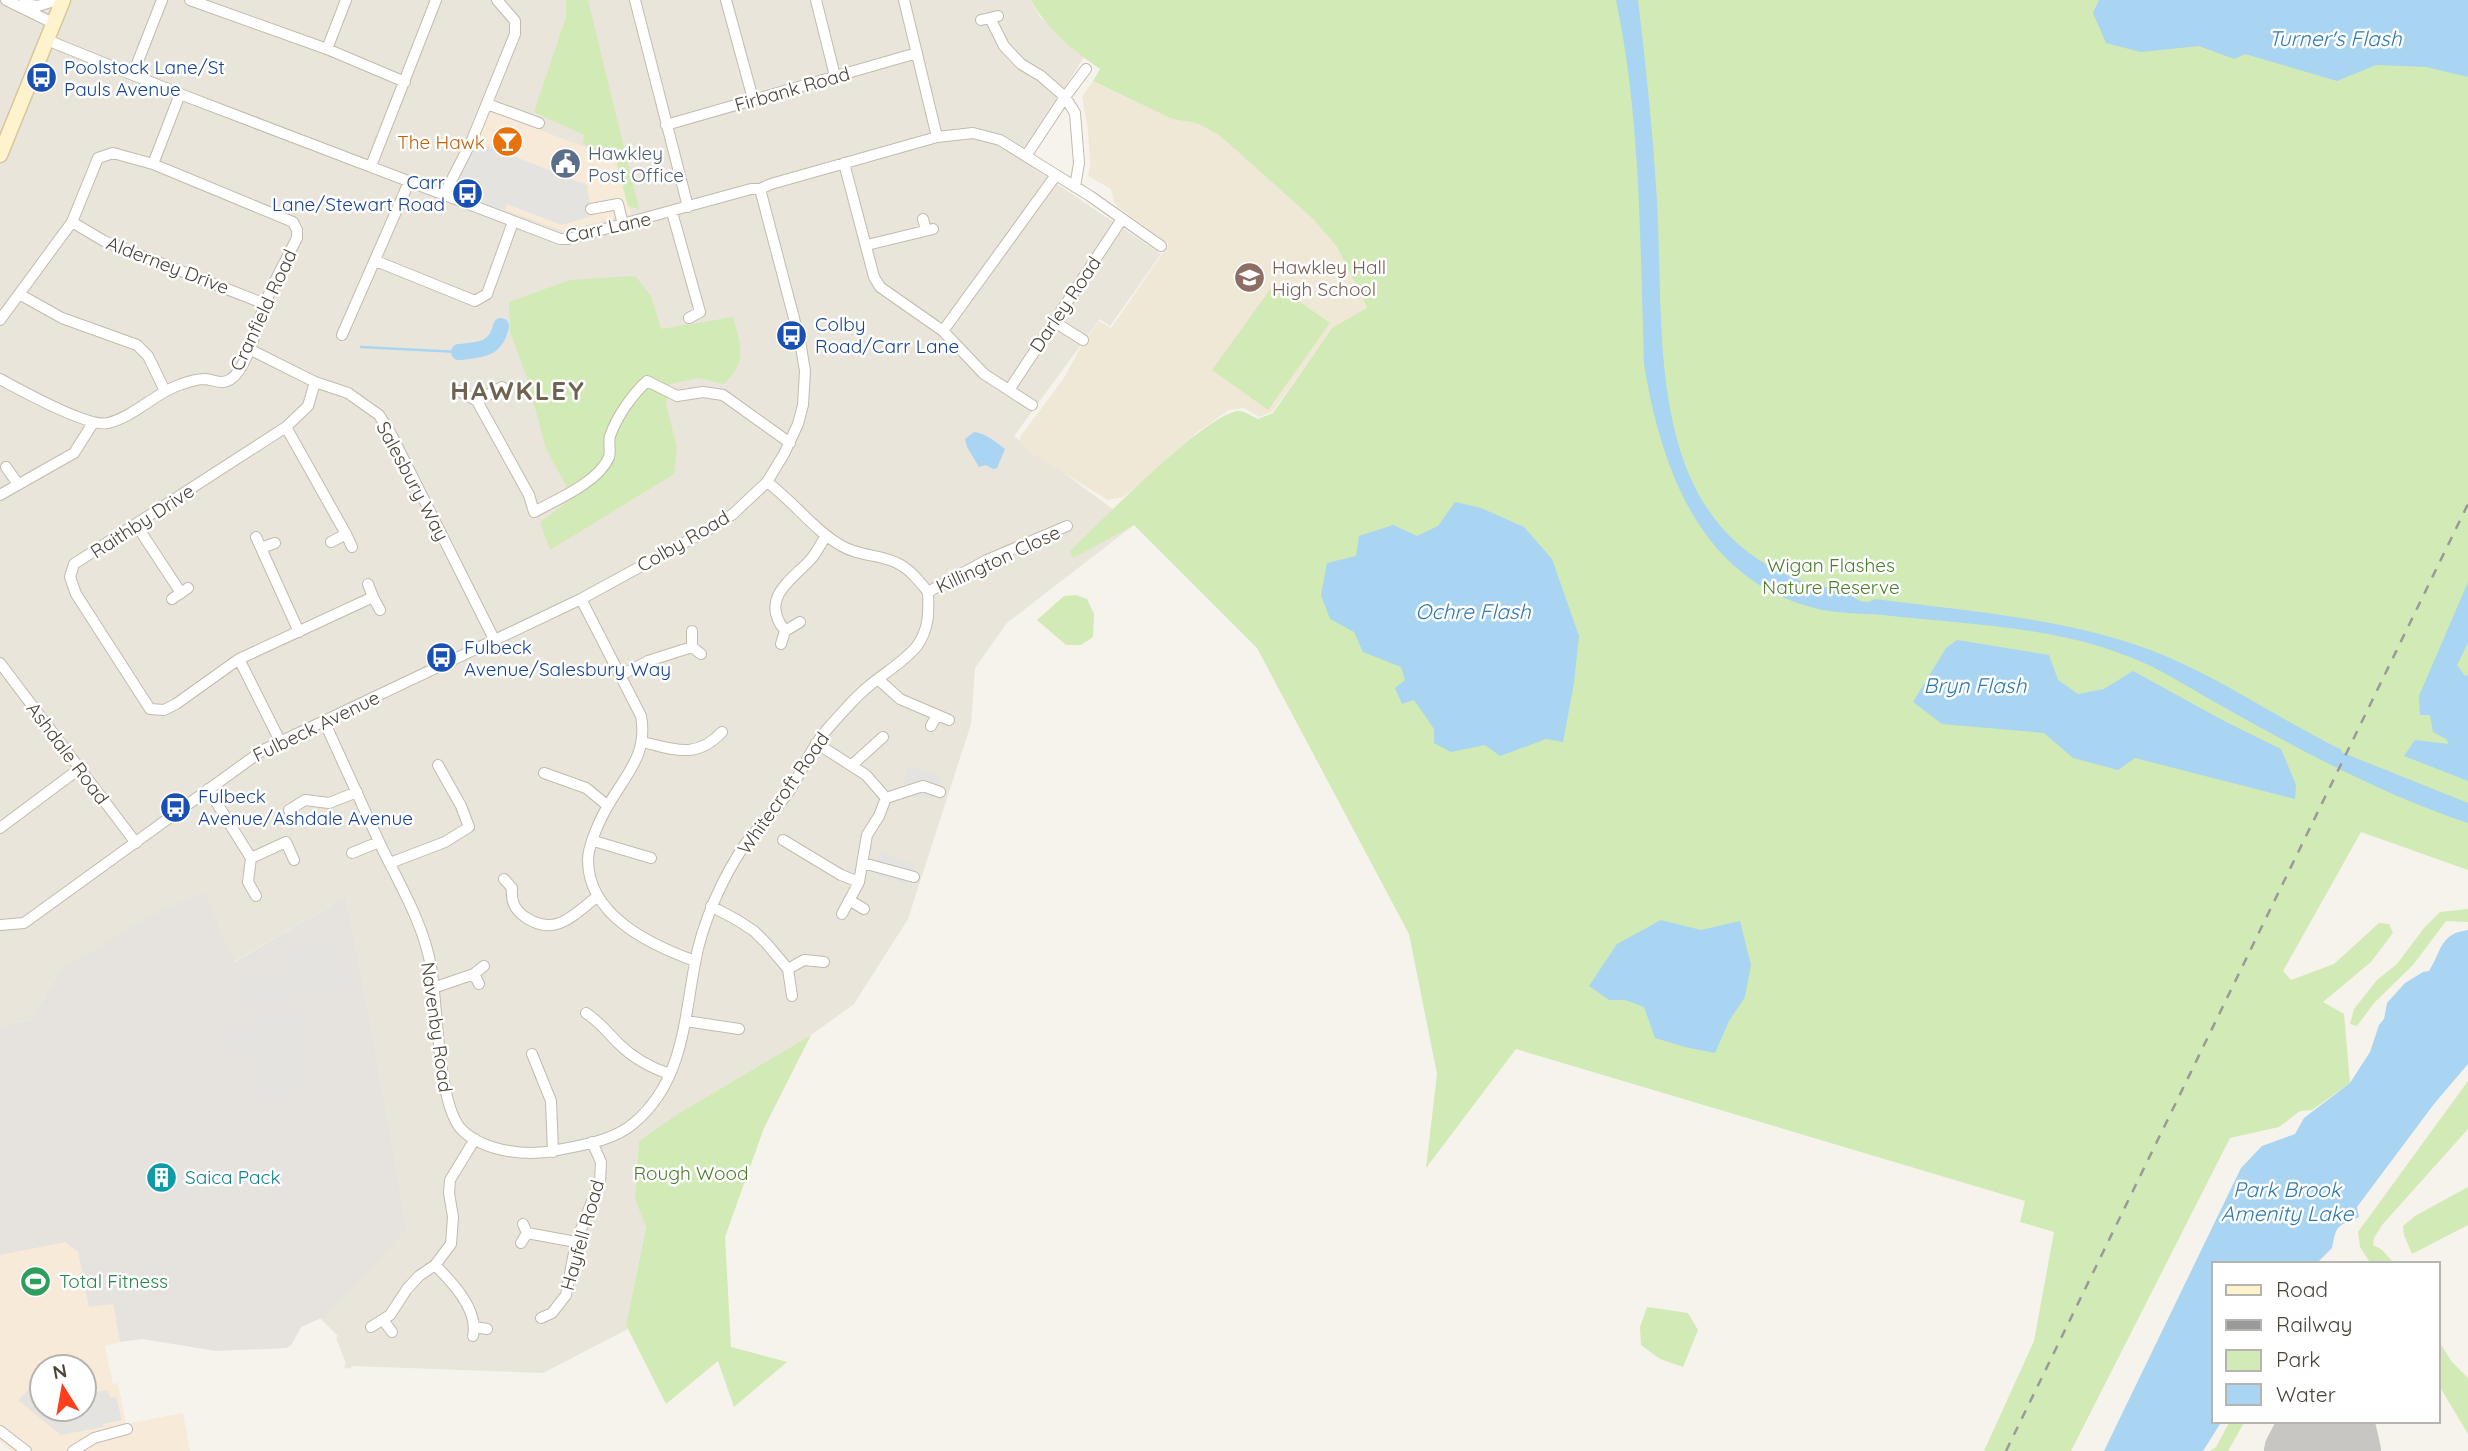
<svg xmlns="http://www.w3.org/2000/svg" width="2468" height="1451" viewBox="0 0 2468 1451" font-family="Quicksand,sans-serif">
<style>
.residential{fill:#eae5da}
.commercial{fill:#f7ead8;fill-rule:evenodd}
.industrial{fill:#e6e2dd}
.education{fill:#efe8d6}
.green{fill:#d2eab5}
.parking{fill:#e5e3e0}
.water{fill:#a9d4f2}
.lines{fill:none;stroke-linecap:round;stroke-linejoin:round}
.stream{stroke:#a9d4f2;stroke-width:2.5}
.river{stroke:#a9d4f2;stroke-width:16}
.runway{stroke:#c8c6c3;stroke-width:60}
.street-casing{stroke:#c2bbae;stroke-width:12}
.secondary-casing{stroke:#d6c79b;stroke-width:17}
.street{stroke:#fff;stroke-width:10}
.secondary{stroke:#fff3cd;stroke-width:14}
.rail{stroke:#9a9a9a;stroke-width:2.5;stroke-dasharray:9 9;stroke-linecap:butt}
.labels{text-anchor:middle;stroke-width:5;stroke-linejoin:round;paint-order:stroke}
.transit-label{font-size:19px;fill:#164399;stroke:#fff;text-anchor:start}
.street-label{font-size:19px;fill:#4b4439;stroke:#fff}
.food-label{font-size:19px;fill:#c56008;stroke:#fff;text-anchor:end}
.service-label{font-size:19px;fill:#4e5e75;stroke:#fff;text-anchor:start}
.education-label{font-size:19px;fill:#785e54;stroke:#fff;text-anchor:start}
.park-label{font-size:19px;fill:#4a7f2a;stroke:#fff}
.culture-label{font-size:19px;fill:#0d838f;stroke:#fff;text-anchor:start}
.leisure-label{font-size:19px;fill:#27864d;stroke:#fff;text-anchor:start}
.water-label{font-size:21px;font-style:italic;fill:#2e7ab2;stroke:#fff}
.district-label{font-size:26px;font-weight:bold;letter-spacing:2px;fill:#6e6250;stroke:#fff}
</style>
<rect width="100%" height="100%" fill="#f6f3ec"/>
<path class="residential" d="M0,0H1031L1040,17L1084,57L1020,159L1161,254L1110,326L1100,319L1014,436L1134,525L1007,623L975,668L971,724L908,919L854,1004L811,1035L676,1115L639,1141L635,1199L646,1226L626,1325L628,1329L543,1373L352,1366L350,1369L344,1367L346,1363L336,1338L338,1336L320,1318L407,1229L369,1014L346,897L233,962L204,893L59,971L32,1019L0,1027Z"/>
<path class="commercial" d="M490,111L600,153L605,157L606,162L616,160L631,214L564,231L505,210L511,192L467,168Z
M65,1241L78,1252L89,1307L113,1304L120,1342L105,1346L113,1384L118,1383L126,1424L183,1413L190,1451H11L0,1442V1255ZM42,1367H84V1409H42Z"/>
<path class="industrial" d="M204,892L234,962L346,897L369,1014L407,1229L324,1317L301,1327L292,1344L287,1348L216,1351L142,1339L120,1342L113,1304L89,1307L78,1252L65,1242L0,1255V1027L32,1019L59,971L152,915Z"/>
<path class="education" d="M1093,81L1172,119L1196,123L1219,135L1313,219L1337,247L1367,309L1332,328L1273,411L1259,417L1244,408L1229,410L1196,433L1158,471L1123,497L1108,500L1028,451L1021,443L1020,437L1064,378L1079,350L1099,321L1111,328L1169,244L1118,207L1114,202L1111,189L1088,176L1090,166L1088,129L1082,97Z"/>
<path class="green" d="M566,0H588L639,209L628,206L616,160L583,144L584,135L534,112L566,17Z
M1031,0H2468V870L2361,832L2283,971L2291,980L2334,964L2379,923L2389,924L2393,933L2371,962L2323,1002L2344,1014L2350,1083L2312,1110L2300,1111L2279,1127L2230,1138L2071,1451H1984L2034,1341L2054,1232L2020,1222L2025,1201L1516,1049L1426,1168L1437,1074L1409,934L1257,648L1134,525L1073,558L1070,551C1099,524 1205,414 1238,411C1245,411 1252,416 1258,419L1273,413L1332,328L1367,308L1337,247L1313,219L1219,135L1196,123L1172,119L1093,81L1100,69C1074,51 1046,29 1031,0Z
M635,276L651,296L661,329L733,317C741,347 748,360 724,384L698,378L670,384L666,405L677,447L674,474L550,550L540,522L573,498L546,449L527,378L510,332L509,302L570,280Z
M1274,284L1330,323L1268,410L1212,370Z
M1076,595L1087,599L1094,614L1093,637L1081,645H1066L1037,620L1064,596Z
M2468,909V922L2446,921L2413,965L2374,1003L2357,1026L2350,1024L2354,1009L2377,980L2397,964L2424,928L2440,912Z
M811,1035L764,1128L725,1237L731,1347L787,1362L734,1407L718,1361L666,1404L626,1325L646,1227L635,1199L639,1141L676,1115Z
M2468,1081V1129L2382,1225L2374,1238L2373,1245L2381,1249L2394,1263L2371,1264L2360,1247L2358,1232Z
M2468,1187V1225L2412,1254L2404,1235L2403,1226L2415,1216Z
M1647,1307L1688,1313L1698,1330L1683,1367L1660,1359L1641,1345L1640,1327Z
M2438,1340L2452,1362L2468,1378V1434L2438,1384Z
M2230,1421H2245L2228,1451H2210L2216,1447Z"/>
<path class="parking" d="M472,140L587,185L592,216L562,225L507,204L501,217L444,195Z
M909,765L942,777L934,800L909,793L903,781Z
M880,852L915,865L907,886L875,874Z
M335,942L343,984L239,1004L236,983L298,971L295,950Z
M294,1015L308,1084L267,1095L259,1053L236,1057L232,1036L255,1032L254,1022Z
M33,1385L42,1393V1409H84V1394L108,1390L110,1398L116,1397L122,1420L103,1424V1427L61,1435L18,1400Z"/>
<path class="water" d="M1616,0H1638C1646,67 1653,134 1657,201C1665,339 1642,526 1805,582C1819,586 1833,588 1846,593C1853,596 1857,601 1865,602C1870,602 1871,601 1875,599C1972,612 2072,618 2163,655C2224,680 2282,721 2342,750L2341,752L2468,803V823C2381,794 2300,750 2220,705C2189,688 2160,668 2127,656C2052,626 1962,624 1883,615C1860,613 1837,614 1814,608C1700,579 1661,468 1644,364C1640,242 1641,119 1616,0Z
M2099,0H2468V77L2426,67L2376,65L2337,81L2245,54L2234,59L2199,46L2141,52L2106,43L2093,13Z
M974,432C985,433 996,442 1005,449L997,468L993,469L986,465L979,467L967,447L965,439Z
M1455,502L1481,508L1524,527L1552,559L1579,636L1574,683L1563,742L1546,739L1500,756L1485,745L1451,752L1434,743V729L1414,700L1402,704L1395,688L1405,680L1401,667L1363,652L1354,632L1330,619L1321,595L1327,563L1356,556L1359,536L1393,525L1417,536L1438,526Z
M2468,582V643L2457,665L2465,676L2468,675V781L2404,756L2415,740L2449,744L2446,739L2433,732L2430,715H2420L2419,696Z
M1957,640L2049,655L2058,680L2078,694L2104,689L2133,671L2226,722L2281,749L2296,785L2295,799L2135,758L2118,770L2073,758L2044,733L1942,724L1913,702L1946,648Z
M1661,920L1701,930L1740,921L1751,965L1745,997L1729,1021L1715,1053L1685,1047L1655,1038L1644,1007L1625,1000H1609L1589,986L1617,944Z
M2468,930V1064L2434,1104L2357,1207L2359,1217C2337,1227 2337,1223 2332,1248L2316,1264H2214V1421H2222L2203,1451H2104L2241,1168L2262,1146L2295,1134L2304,1118L2350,1083L2370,1052L2379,1025L2384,1019L2387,1003L2405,983L2423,972L2429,971C2442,951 2439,934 2468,930Z"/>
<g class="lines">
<path class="stream" d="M361,347L459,352"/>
<path class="river" d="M459,352C480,350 496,350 501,326"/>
<path class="runway" d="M2344,1421L2351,1451
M2294,1451L2310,1421"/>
<defs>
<path id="street" d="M6,0L53,23
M190,0L327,49L405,82
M635,0L688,207
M726,0L753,99
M816,0L835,76
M904,0L937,137
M23,4L38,6L57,0
M990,18L1004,46L1021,64L1041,76L1065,97L1075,113L1079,163L1075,187
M981,20L998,16
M47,40L180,94L560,239H568L751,189H760L771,184L937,137L973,133L1000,140L1090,196L1161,246
M327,49L346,0
M133,74L162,0
M487,104L539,123
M666,125L917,53
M1026,156L1065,97L1086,69
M844,163L874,277L880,287L943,331L984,374L1032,405
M153,164L180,94
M371,166L436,0
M444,195L472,140L515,34V21L497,0
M591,209L618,204L623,225
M672,212L700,312L689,318
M923,219L926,230
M72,222L104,241L265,304
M867,245L933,229
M376,261L475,301L487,294L513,222
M19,294L62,318L137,345L148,356L165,391
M0,320L72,222L98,158L113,153L153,164L293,222L297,230V238C286,260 273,283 264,306C257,325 248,367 231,379C222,385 215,380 205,379C197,379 187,382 179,385C154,394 135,416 108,423C89,428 20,390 0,379
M1053,321L1083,340
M943,331L1056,175
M342,335L409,182
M249,349L315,382L348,393L379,415L391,434L495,641
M502,387L477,401L529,495L534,512C556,500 599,482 609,457C611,451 608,442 610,436C617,416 632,395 647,381L677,396L703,392L723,395L790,443
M1009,390L1122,219
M459,391L477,401
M286,427L346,534L331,542
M6,467L18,484
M0,495L74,453L93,423
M137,526L181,593
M346,534L352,547
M256,537L299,632
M261,548L275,543
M928,592L987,560L1067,526
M373,597L380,610
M172,599L188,588
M581,599L641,716C648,754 627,773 609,804C601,817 588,845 588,860C588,916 651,945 695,961
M692,631V647L701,654
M785,631C759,598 791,581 811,559C817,552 821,543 826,536
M781,644L785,631L800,622
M239,659L373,597L368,584
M0,663L136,843
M621,675L648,661L692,647
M878,679L900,699L949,720
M324,721C343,762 362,804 381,846C400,885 424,925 431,967C438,1005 437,1107 463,1131C486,1152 529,1157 558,1150C583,1145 615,1140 634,1123C683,1082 684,1021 695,963C702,923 723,876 746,843C760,825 777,809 790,790C804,768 812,745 830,726C842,713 855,697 869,686C884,673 904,662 917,646C929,629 929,612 928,592C919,581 910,569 897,563C879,554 860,557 840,545C813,529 793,501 767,482
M931,726L937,715
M280,741L239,659L176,704L164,710L150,709L76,594L70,577L74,564L286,427L308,406L315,382
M643,742C675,750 697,759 722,732
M816,743L866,775L886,798L879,816L867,835L859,882L842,914
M852,765L883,737
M544,773L586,788L608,806
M208,789L251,858L286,842L294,860
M886,798L923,786L940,792
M289,810L305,800L329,803L357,792
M0,828L79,769
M783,840L841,875L859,882
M594,841L651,858
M352,853L379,842
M251,858L248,882L256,896
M390,863L445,842L469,827L461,806L438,765
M863,863L914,877
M504,879L512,888C511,901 514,909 525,917C556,938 574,914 598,896
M849,900L864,909
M711,906L737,920L754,931L766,943L788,969L792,996
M0,925L24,923L263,750L581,599L713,527L733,514L767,482L784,454L798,424L803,405L805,371L800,341L760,189
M788,969L804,960L824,962
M474,974L479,984
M433,988L474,974L484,966
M586,1013C600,1022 607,1032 618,1043C633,1058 651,1068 670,1074
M686,1021L739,1029
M532,1054L551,1101L553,1152
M527,1233L576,1242
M521,1243L527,1233L523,1224
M435,1265C452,1282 479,1310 473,1336
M541,1318L552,1313L566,1295L576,1242L600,1181L601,1162L592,1142
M383,1320L392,1332
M371,1327L390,1315L407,1289L419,1276L435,1265L451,1244L453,1217L449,1193L450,1180L475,1139
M475,1327L487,1329
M0,1431L26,1451
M73,1451L94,1438L127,1429"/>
<path id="secondary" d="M0,155L63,0"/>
</defs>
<use href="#street" class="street-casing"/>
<use href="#secondary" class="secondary-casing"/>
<use href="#street" class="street"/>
<use href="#secondary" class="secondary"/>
<path class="rail" d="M2006,1451L2468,504"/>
</g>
<defs>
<symbol id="bus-disc" viewBox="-11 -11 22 22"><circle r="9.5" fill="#1a4fb4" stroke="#fff"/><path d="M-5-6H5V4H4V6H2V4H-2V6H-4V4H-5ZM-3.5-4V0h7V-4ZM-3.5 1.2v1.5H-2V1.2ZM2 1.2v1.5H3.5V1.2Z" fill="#fff"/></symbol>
<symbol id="bar-disc" viewBox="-11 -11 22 22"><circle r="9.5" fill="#e8710a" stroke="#fff"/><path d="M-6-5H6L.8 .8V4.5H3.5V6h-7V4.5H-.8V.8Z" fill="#fff"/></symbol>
<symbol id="civic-disc" viewBox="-11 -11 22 22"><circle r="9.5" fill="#5c6f8a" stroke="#fff"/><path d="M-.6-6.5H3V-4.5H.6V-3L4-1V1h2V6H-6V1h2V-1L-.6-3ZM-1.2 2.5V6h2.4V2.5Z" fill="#fff"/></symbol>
<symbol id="school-disc" viewBox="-11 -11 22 22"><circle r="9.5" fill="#8d6e63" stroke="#fff"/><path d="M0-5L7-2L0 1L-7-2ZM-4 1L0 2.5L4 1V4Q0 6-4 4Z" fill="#fff"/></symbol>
<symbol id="building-disc" viewBox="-11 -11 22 22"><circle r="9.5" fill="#0f9aa8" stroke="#fff"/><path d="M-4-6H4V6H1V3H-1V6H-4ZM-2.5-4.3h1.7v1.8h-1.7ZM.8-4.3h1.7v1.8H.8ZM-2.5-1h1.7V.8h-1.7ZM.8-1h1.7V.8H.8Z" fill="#fff"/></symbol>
<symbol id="stadium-disc" viewBox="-11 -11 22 22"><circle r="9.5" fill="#2e9e5b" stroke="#fff"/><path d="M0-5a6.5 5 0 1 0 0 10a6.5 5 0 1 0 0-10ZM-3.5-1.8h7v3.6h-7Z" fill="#fff"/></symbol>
</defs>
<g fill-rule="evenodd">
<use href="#bus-disc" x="24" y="60" width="35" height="35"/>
<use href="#bar-disc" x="490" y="124" width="35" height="35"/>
<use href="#civic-disc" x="548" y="146" width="35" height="35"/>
<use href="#bus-disc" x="450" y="176" width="35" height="35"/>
<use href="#school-disc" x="1232" y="260" width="35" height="35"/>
<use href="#bus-disc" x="774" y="318" width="35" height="35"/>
<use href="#bus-disc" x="424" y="640" width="35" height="35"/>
<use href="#bus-disc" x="158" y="790" width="35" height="35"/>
<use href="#building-disc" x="144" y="1160" width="35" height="35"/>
<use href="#stadium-disc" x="18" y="1264" width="35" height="35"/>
</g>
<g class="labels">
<g class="transit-label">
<text x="64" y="74">Poolstock Lane/St<tspan x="64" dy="22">Pauls Avenue</tspan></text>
<text x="445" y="189" text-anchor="end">Carr<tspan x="445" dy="22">Lane/Stewart Road</tspan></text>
<text x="815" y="331">Colby<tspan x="815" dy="22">Road/Carr Lane</tspan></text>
<text x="464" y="654">Fulbeck<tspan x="464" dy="22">Avenue/Salesbury Way</tspan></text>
<text x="198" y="803">Fulbeck<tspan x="198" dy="22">Avenue/Ashdale Avenue</tspan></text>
</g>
<g class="street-label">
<text transform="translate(792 89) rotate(-16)" y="7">Firbank Road</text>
<text transform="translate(608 227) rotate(-12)" y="7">Carr Lane</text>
<text transform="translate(168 265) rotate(21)" y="7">Alderney Drive</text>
<text transform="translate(1065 304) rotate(-56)" y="7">Darley Road</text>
<text transform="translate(263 310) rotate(-65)" y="7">Cranfield Road</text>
<text transform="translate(413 481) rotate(62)" y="7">Salesbury Way</text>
<text transform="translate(142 521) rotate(-33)" y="7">Raithby Drive</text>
<text transform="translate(683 541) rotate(-30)" y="7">Colby Road</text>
<text transform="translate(998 559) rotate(-25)" y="7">Killington Close</text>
<text transform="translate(316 726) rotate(-26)" y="7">Fulbeck Avenue</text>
<text transform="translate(68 753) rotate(53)" y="7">Ashdale Road</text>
<text transform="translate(783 793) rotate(-55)" y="7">Whitecroft Road</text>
<text transform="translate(437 1027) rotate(82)" y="7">Navenby Road</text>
<text transform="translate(582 1235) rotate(-74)" y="7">Hayfell Road</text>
</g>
<g class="food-label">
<text x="485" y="149">The Hawk</text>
</g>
<g class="service-label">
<text x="588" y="160">Hawkley<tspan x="588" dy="22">Post Office</tspan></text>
</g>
<g class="education-label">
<text x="1272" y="274">Hawkley Hall<tspan x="1272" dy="22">High School</tspan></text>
</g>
<g class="park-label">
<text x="1831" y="572">Wigan Flashes<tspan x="1831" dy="22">Nature Reserve</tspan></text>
<text x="691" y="1180">Rough Wood</text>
</g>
<g class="culture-label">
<text x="185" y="1184">Saica Pack</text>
</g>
<g class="leisure-label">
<text x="59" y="1288">Total Fitness</text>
</g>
<g class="water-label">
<text x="2335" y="46">Turner's Flash</text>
<text x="1473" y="619">Ochre Flash</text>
<text x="1975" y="693">Bryn Flash</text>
<text x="2287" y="1197">Park Brook<tspan x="2287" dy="24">Amenity Lake</tspan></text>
</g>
<g class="district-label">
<text x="518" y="400">HAWKLEY</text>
</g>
</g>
<rect x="2212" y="1262" width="228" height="161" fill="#ffffff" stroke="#b7b4b0" stroke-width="2"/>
<rect x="2226" y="1285" width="35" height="10" fill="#fff3cd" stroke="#b7b4b0" stroke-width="2"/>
<text x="2276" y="1297" font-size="21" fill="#4b4439">Road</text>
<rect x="2226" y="1320" width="35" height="10" fill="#9a9a9a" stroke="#b7b4b0" stroke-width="2"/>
<text x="2276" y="1332" font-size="21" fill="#4b4439">Railway</text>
<rect x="2226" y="1350" width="35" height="21" fill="#d2eab5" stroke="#b7b4b0" stroke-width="2"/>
<text x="2276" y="1367" font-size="21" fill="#4b4439">Park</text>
<rect x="2226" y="1384" width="35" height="21" fill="#a9d4f2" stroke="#b7b4b0" stroke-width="2"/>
<text x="2276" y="1402" font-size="21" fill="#4b4439">Water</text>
<g transform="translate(63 1388) rotate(349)"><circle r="33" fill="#ffffff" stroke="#b7b4b0" stroke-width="2"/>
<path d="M0-5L12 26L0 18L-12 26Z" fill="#fc3f1d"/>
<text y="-10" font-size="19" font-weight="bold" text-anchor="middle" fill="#4b4439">N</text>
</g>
</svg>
